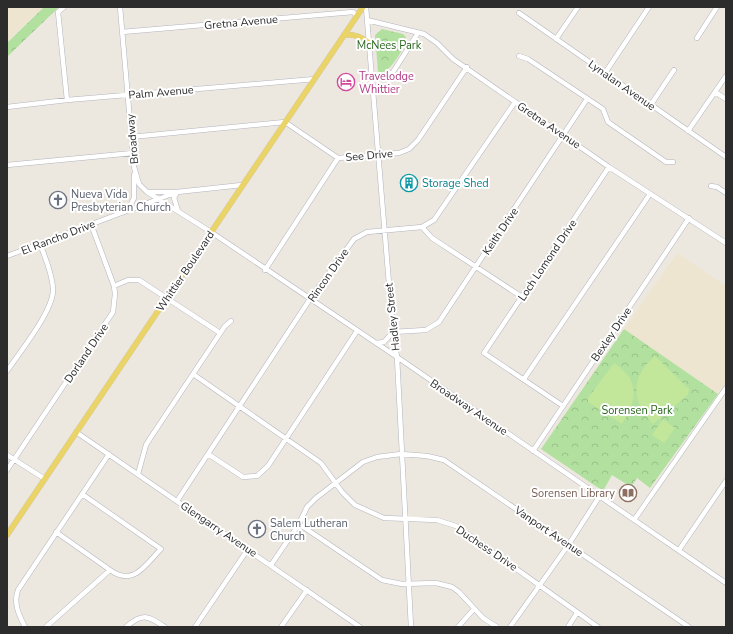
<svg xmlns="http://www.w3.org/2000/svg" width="733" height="634" viewBox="0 0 733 634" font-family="'Nunito Sans',sans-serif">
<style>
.education{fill:#ede5d0}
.forest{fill:url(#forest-crowns)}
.pitch{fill:#c2e79b}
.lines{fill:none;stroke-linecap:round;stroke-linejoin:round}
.minor-casing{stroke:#b2b4bf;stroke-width:5.5}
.major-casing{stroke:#c8c8c8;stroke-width:6}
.minor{stroke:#fff;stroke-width:4.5}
.major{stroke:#ead367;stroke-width:5.5}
.labels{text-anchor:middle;stroke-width:4;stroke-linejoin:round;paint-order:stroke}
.street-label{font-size:11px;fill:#2c2c2c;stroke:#fff}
.park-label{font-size:11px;fill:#29671e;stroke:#fff}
.hotel-label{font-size:11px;fill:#b23c85;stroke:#fff;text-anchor:start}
.culture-label{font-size:11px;fill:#0d838f;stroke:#fff;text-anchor:start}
.worship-label{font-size:11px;fill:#5b616d;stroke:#fff;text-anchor:start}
.education-label{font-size:11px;fill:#785e54;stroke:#fff;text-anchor:end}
</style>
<defs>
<pattern id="forest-crowns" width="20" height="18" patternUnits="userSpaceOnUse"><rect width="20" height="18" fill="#b1e09f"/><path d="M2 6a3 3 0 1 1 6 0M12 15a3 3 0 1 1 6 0" fill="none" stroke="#98c089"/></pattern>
</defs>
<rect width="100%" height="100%" fill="#ede8df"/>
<path class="education" d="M7,7H43L7,42Z
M677,253L726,286V382L718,394L624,329Z"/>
<path class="forest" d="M44,7H59L7,57V43Z
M382,29L403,34L406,37C407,46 390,72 380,74L378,71L375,35Z
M624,329L718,394L650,488L637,478L631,487L612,475L603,491L541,449Z"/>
<path class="pitch" d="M655,356L689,389L688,395L653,424C631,401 630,377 655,356Z
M614,363C640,380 638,400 622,424L588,402V398Z
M663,419L675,428L670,435L663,431L670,436L664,443L652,435Z"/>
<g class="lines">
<defs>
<path id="minor" d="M64,7L58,12L67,100
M120,7L134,167L139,184L147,192L211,232L397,357L726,583
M366,7L393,332L397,357L411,627
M519,13L726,157
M367,20L424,34L437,43L453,59L609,167L726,243
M122,32L353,12L357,16
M697,38L717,7
M556,39L578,7
M519,56L528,59L603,109L608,122L666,162H673
M605,73L649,7
M372,78L383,77L393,72L418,33
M715,92L726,99
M650,106L674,70
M7,107L67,100L315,79
M688,131L726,76
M131,137L285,122L338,158
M7,165L133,153
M711,186L717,187L726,193
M148,192H177L242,185
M177,192L174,198L178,211
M128,210L134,198V175
M422,227L432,238L522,297
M7,256L177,192
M265,270L338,158L399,153L409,149L418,140L467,67
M114,286L128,280H139L220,333
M393,332L426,330L439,322L587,99
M376,343L384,342L393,332
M7,371C19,353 55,309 53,288C52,273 45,257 40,244
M193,374L321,463L342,492L355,505L384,518L437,520L456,526L598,627
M524,379L650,194
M563,406L484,353L609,167
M76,432L360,627
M533,451L689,218
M208,454L243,477L257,476L268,466L357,331
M7,455L45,479
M7,470L113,312L115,294L114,286L91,224
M138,474L146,445L151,437L225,326L231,321
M177,501L310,299L354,239L367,232L422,227L434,220L515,102
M634,520L726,388
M299,524L382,580L402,584L436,583L452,587L459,592L483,618L497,627
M56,532L110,570
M679,550L726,481
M271,565L299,524L307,507L316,498L363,462L377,457L401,454L427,456L444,460L689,627
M25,627C19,615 13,603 18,590L109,454
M46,627L110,570C134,587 145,565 161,549L82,494
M126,627C143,612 148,616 165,627
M195,627L248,549
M281,627L307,590
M458,627L474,609
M510,627L569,544L599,497
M568,627L577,613"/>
<path id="major" d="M344,35C355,34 361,37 369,43
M7,535L363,7"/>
</defs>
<use href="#minor" class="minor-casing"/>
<use href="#major" class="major-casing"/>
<use href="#minor" class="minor"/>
<use href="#major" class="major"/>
</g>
<defs>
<symbol id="hotel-ring" viewBox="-11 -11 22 22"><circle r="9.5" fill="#fff" stroke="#d1479c" stroke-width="1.5"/><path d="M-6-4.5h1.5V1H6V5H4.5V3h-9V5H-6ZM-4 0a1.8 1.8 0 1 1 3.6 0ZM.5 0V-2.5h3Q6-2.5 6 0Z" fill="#d1479c"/></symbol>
<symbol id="building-ring" viewBox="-11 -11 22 22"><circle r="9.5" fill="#fff" stroke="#0f9aa8" stroke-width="1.5"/><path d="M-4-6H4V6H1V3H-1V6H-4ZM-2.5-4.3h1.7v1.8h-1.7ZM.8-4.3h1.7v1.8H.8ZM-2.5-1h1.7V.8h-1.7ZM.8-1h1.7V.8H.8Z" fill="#0f9aa8"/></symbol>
<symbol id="church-ring" viewBox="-11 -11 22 22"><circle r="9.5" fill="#fff" stroke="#6b7280" stroke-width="1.5"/><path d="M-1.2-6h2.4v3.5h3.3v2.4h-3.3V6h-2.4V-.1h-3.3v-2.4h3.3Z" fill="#6b7280"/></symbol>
<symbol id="library-ring" viewBox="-11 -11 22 22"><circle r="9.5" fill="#fff" stroke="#8d6e63" stroke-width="1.5"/><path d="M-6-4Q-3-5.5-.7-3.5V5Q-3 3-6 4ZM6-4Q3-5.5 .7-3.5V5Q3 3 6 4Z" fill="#8d6e63"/></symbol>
</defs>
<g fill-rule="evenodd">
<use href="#hotel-ring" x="336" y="72" width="20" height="20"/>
<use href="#building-ring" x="399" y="173" width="20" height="20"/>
<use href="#church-ring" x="48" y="190" width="20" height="20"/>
<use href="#library-ring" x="618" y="483" width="20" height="20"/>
<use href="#church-ring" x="247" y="519" width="20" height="20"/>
</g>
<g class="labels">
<g class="street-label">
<text transform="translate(241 22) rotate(-5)" y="4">Gretna Avenue</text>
<text transform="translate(622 85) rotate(35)" y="4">Lynalan Avenue</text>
<text transform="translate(161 92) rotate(-5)" y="4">Palm Avenue</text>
<text transform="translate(549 125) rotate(34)" y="4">Gretna Avenue</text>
<text transform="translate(132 139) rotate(-95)" y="4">Broadway</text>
<text transform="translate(369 155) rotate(-5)" y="4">See Drive</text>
<text transform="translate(500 231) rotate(-56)" y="4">Keith Drive</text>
<text transform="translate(58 237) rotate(-21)" y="4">El Rancho Drive</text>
<text transform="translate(547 260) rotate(-56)" y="4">Loch Lomond Drive</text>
<text transform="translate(185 271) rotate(-56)" y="4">Whittier Boulevard</text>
<text transform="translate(328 275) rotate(-55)" y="4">Rincon Drive</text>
<text transform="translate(392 317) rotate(-96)" y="4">Hadley Street</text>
<text transform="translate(611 334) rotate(-56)" y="4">Bexley Drive</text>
<text transform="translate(86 353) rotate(-56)" y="4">Dorland Drive</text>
<text transform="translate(469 407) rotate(34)" y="4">Broadway Avenue</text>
<text transform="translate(219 529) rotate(34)" y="4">Glengarry Avenue</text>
<text transform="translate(549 531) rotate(34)" y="4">Vanport Avenue</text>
<text transform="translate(487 548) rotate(34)" y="4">Duchess Drive</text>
</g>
<g class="park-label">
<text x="389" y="49">McNees Park</text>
<text x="637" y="414">Sorensen Park</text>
</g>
<g class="hotel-label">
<text x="359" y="80">Travelodge<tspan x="359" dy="13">Whittier</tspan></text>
</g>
<g class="culture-label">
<text x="422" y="187">Storage Shed</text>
</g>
<g class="worship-label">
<text x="71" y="198">Nueva Vida<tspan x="71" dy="13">Presbyterian Church</tspan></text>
<text x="270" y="527">Salem Lutheran<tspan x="270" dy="13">Church</tspan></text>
</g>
<g class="education-label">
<text x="615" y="497">Sorensen Library</text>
</g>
</g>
<rect width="733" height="634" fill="none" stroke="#2c2c2c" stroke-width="16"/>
</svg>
